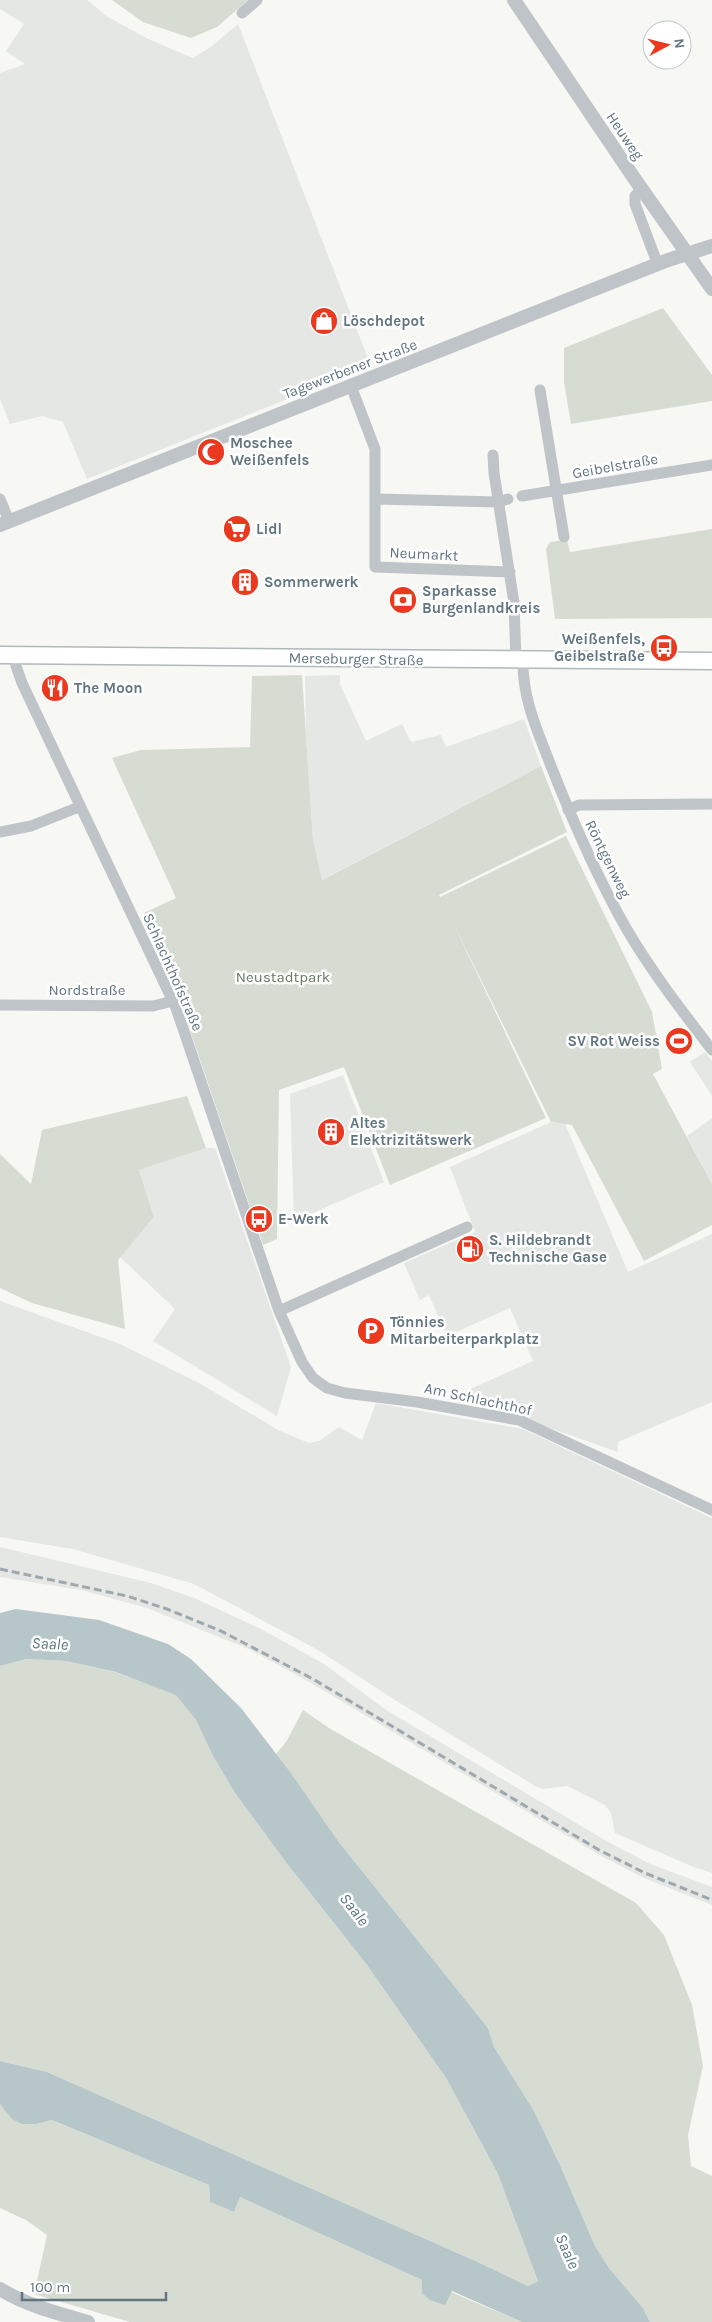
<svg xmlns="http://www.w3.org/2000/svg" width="712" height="2322" viewBox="0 0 712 2322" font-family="Karla,sans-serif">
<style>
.built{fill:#e5e7e5}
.green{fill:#d7dcd3}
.water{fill:#b6c6c9}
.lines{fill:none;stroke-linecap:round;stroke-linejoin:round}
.secondary-casing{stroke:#b0b8bc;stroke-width:19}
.minor{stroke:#bec4c7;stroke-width:11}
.tertiary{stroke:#bec4c7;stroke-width:14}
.secondary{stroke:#fff;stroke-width:16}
.rail{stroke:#9fa8ad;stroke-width:3;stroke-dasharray:8 4;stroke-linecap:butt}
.labels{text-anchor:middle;stroke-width:5;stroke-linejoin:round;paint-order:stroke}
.street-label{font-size:15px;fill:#617680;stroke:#fff}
.poi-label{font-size:15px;font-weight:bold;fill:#617680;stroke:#fff;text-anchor:start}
.park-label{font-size:15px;fill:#677860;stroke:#fff}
.water-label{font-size:16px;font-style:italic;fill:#5b767c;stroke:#fff}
</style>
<rect width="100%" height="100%" fill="#f7f7f4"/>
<path class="built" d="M0,0H87L108,17L148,39L193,58L212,46L238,24L371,366L87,479L63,422L42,416L10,424L0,399V73L25,64L6,51L24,24L0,9Z
M340,675V684L366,741L402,724L411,742L441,735L446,747L524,719L541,766L321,880L313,840L306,733L305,676Z
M705,1052L712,1061V1096L690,1062Z
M343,1075L384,1182L294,1221L290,1094Z
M712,1118V1184L687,1136Z
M551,1122L565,1124L628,1272L712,1234V1402L618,1442V1452L541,1425L509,1411L448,1399L533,1361L510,1308L447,1336L429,1295L420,1300L404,1263L475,1232L450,1167Z
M206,1148H215L291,1367L277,1416L153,1341L175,1309L120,1257L154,1217L139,1170Z
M0,1301L120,1344L199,1383L280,1431L309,1443L319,1441L339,1427L362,1440L376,1403L523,1429L712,1518V1873L691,1866L615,1833L611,1813L605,1805L567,1786L543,1789L535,1786L395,1700L318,1650L194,1584L73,1549L0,1537Z
M0,1547L151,1583L194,1598L261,1629L324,1664L386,1710L610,1843L650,1864L712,1887V1905L644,1878L603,1857L311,1683L251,1650L147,1608L81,1590L0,1577Z"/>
<path class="green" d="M112,0H248L217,27L191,38L143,22Z
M663,308L712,375V401L571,424L564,382V348Z
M712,529V618L555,619L546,549L550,542L567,540L570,552Z
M302,675L313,840L322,880L541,766L567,832L439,895L440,897L566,836L652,1012L662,1069L653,1074L712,1184V1225L644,1261L572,1125L551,1122L451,919L546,1118L390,1185L344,1067L279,1090L277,1239L263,1245L180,1001L144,913L176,898L112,758L141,750L250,747L252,676Z
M187,1096L206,1148L139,1170L154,1217L118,1260L125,1329L32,1303L0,1288V1154L31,1184L42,1130Z
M27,1659L66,1661L115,1672L176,1694L196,1720L212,1754L235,1793L285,1861L367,1965L446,2078L497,2172L538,2281L528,2286L480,2263L47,2072L0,2061V1666Z
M303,1710L329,1728L390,1763L636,1903L664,1935L692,2005L703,2066L688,2135L691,2166L712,2176V2322H650L643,2308L609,2268L595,2246L560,2165L534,2111L494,2047L488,2028L338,1841L276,1754L286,1742Z
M0,2104L37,2124L52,2120L209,2185L210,2202L234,2212L240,2197L422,2280L522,2322H130L34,2294L47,2235L26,2220L0,2208Z"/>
<path class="water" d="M16,1609L99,1620L168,1644L191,1659L241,1708L290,1772L338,1841L488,2028L494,2047L534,2111L560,2165L595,2246L609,2268L643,2308L650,2322H522L452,2291L445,2305L430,2300L422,2293V2280L240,2197L234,2212L210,2202L209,2185L52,2120L37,2124H22L12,2119L0,2104V2061L47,2072L480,2263L528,2286L538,2281L497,2172L446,2078L367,1965L285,1861L235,1793L212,1754L196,1720L176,1695L116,1672L66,1661L27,1659L0,1666V1613Z"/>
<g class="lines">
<defs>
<path id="secondary" d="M0,655L712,661"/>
</defs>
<use href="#secondary" class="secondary-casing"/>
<path class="minor" d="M242,13L257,0
M641,189L635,196V204L658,265
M351,386L375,449V567L510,572
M540,390L564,537
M493,455L494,473L514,603L516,661
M522,496L712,465
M0,499L9,521
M376,499L498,502L508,499
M16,655V666L22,683L176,1008L279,1311L302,1362L313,1378L327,1388L345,1393L417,1402L519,1420L712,1510
M523,660C522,698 538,732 551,766C573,822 597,877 626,928C651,971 682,1011 712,1050
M568,810L579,805L712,804
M0,832L31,826L79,807
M0,1005L153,1006L173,1001
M279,1311L467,1227"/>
<path class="tertiary" d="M514,0L634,178L712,289
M0,525L668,260L712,246
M0,2289C28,2306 57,2313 88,2322"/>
<use href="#secondary" class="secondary"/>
<path class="rail" d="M0,1569L127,1596L167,1609L221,1631L313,1679L599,1850L645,1873L712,1900"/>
</g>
<defs>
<symbol id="shop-disc" viewBox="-11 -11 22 22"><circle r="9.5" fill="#eb3920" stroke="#fff"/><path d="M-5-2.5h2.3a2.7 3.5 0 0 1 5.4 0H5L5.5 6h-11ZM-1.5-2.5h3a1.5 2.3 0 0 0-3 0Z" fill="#fff"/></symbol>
<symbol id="mosque-disc" viewBox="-11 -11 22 22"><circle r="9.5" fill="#eb3920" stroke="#fff"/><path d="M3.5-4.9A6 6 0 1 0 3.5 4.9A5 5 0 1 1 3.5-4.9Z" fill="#fff"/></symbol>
<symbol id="supermarket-disc" viewBox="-11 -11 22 22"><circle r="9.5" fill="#eb3920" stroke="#fff"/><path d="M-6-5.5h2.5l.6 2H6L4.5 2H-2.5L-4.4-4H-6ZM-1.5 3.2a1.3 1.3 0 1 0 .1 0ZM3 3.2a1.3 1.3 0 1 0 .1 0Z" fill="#fff"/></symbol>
<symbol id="building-disc" viewBox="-11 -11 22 22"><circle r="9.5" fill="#eb3920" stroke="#fff"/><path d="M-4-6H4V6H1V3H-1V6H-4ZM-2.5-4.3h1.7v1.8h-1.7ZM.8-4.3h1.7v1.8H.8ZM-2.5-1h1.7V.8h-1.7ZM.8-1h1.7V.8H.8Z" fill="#fff"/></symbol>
<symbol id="bank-disc" viewBox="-11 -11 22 22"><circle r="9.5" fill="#eb3920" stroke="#fff"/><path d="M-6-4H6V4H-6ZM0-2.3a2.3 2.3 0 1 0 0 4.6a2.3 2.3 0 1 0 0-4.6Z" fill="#fff"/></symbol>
<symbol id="bus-disc" viewBox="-11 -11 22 22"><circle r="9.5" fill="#eb3920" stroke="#fff"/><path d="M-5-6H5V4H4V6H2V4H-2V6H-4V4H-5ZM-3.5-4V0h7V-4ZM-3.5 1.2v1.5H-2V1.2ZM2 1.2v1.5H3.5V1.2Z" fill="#fff"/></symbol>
<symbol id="restaurant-disc" viewBox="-11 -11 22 22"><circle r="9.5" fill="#eb3920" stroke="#fff"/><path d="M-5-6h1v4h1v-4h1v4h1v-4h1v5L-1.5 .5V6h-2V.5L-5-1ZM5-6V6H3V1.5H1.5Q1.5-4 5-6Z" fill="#fff"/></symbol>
<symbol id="stadium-disc" viewBox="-11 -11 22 22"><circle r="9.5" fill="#eb3920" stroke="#fff"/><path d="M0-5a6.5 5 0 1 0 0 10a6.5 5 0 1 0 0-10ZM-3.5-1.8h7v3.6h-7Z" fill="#fff"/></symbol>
<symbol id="fuel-disc" viewBox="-11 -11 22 22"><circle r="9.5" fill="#eb3920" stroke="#fff"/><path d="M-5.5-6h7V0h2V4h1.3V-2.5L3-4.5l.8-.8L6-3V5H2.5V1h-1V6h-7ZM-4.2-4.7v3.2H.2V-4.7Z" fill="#fff"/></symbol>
<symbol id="parking-disc" viewBox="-11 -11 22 22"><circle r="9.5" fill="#eb3920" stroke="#fff"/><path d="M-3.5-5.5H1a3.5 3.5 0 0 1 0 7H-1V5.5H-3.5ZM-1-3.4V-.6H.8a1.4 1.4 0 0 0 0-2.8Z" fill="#fff"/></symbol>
</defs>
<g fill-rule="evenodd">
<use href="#shop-disc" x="308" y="305" width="32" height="32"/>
<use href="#mosque-disc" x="195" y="436" width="32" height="32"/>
<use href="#supermarket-disc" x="221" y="513" width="32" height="32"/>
<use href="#building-disc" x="229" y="566" width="32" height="32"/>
<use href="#bank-disc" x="387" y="584" width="32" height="32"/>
<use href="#bus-disc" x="648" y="632" width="32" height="32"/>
<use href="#restaurant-disc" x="39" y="672" width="32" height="32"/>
<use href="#stadium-disc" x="663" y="1025" width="32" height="32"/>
<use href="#building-disc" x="315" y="1116" width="32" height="32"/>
<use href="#bus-disc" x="243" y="1203" width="32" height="32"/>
<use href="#fuel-disc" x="454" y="1233" width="32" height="32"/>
<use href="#parking-disc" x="355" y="1315" width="32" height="32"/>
</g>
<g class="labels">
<g class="street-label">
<text transform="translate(625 136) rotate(56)" y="5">Heuweg</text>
<text transform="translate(350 369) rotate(-21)" y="5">Tagewerbener Straße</text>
<text transform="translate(615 466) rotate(-10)" y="5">Geibelstraße</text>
<text transform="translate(424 554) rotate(3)" y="5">Neumarkt</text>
<text transform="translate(356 659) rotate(1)" y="5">Merseburger Straße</text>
<text transform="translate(608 859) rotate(64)" y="5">Röntgenweg</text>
<text transform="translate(173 972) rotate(66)" y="5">Schlachthofstraße</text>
<text x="87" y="995">Nordstraße</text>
<text transform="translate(478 1399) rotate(12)" y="5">Am Schlachthof</text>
</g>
<g class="poi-label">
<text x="343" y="326">Löschdepot</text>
<text x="230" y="448">Moschee<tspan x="230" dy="17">Weißenfels</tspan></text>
<text x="256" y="534">Lidl</text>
<text x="264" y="587">Sommerwerk</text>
<text x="422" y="596">Sparkasse<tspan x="422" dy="17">Burgenlandkreis</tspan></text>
<text x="645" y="644" text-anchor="end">Weißenfels,<tspan x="645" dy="17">Geibelstraße</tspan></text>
<text x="74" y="693">The Moon</text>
<text x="660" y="1046" text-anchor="end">SV Rot Weiss</text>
<text x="350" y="1128">Altes<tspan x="350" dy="17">Elektrizitätswerk</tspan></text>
<text x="278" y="1224">E-Werk</text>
<text x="489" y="1245">S. Hildebrandt<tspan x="489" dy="17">Technische Gase</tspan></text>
<text x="390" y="1327">Tönnies<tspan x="390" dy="17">Mitarbeiterparkplatz</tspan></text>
</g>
<g class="park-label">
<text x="283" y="982">Neustadtpark</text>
</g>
<g class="water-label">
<text transform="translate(50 1643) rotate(3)" y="6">Saale</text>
<text transform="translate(355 1909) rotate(52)" y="6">Saale</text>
<text transform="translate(568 2251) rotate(66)" y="6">Saale</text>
</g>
</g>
<g transform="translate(667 45) rotate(83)"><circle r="24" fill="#ffffff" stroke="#c0c8cc"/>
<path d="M0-4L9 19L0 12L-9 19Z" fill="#eb3920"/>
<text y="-8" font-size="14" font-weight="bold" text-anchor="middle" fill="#617680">N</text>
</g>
<path d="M22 2292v8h144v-8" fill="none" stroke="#617680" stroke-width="2.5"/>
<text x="30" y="2292" font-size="15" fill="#617680" stroke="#ffffff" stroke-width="4" paint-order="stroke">100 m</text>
</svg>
